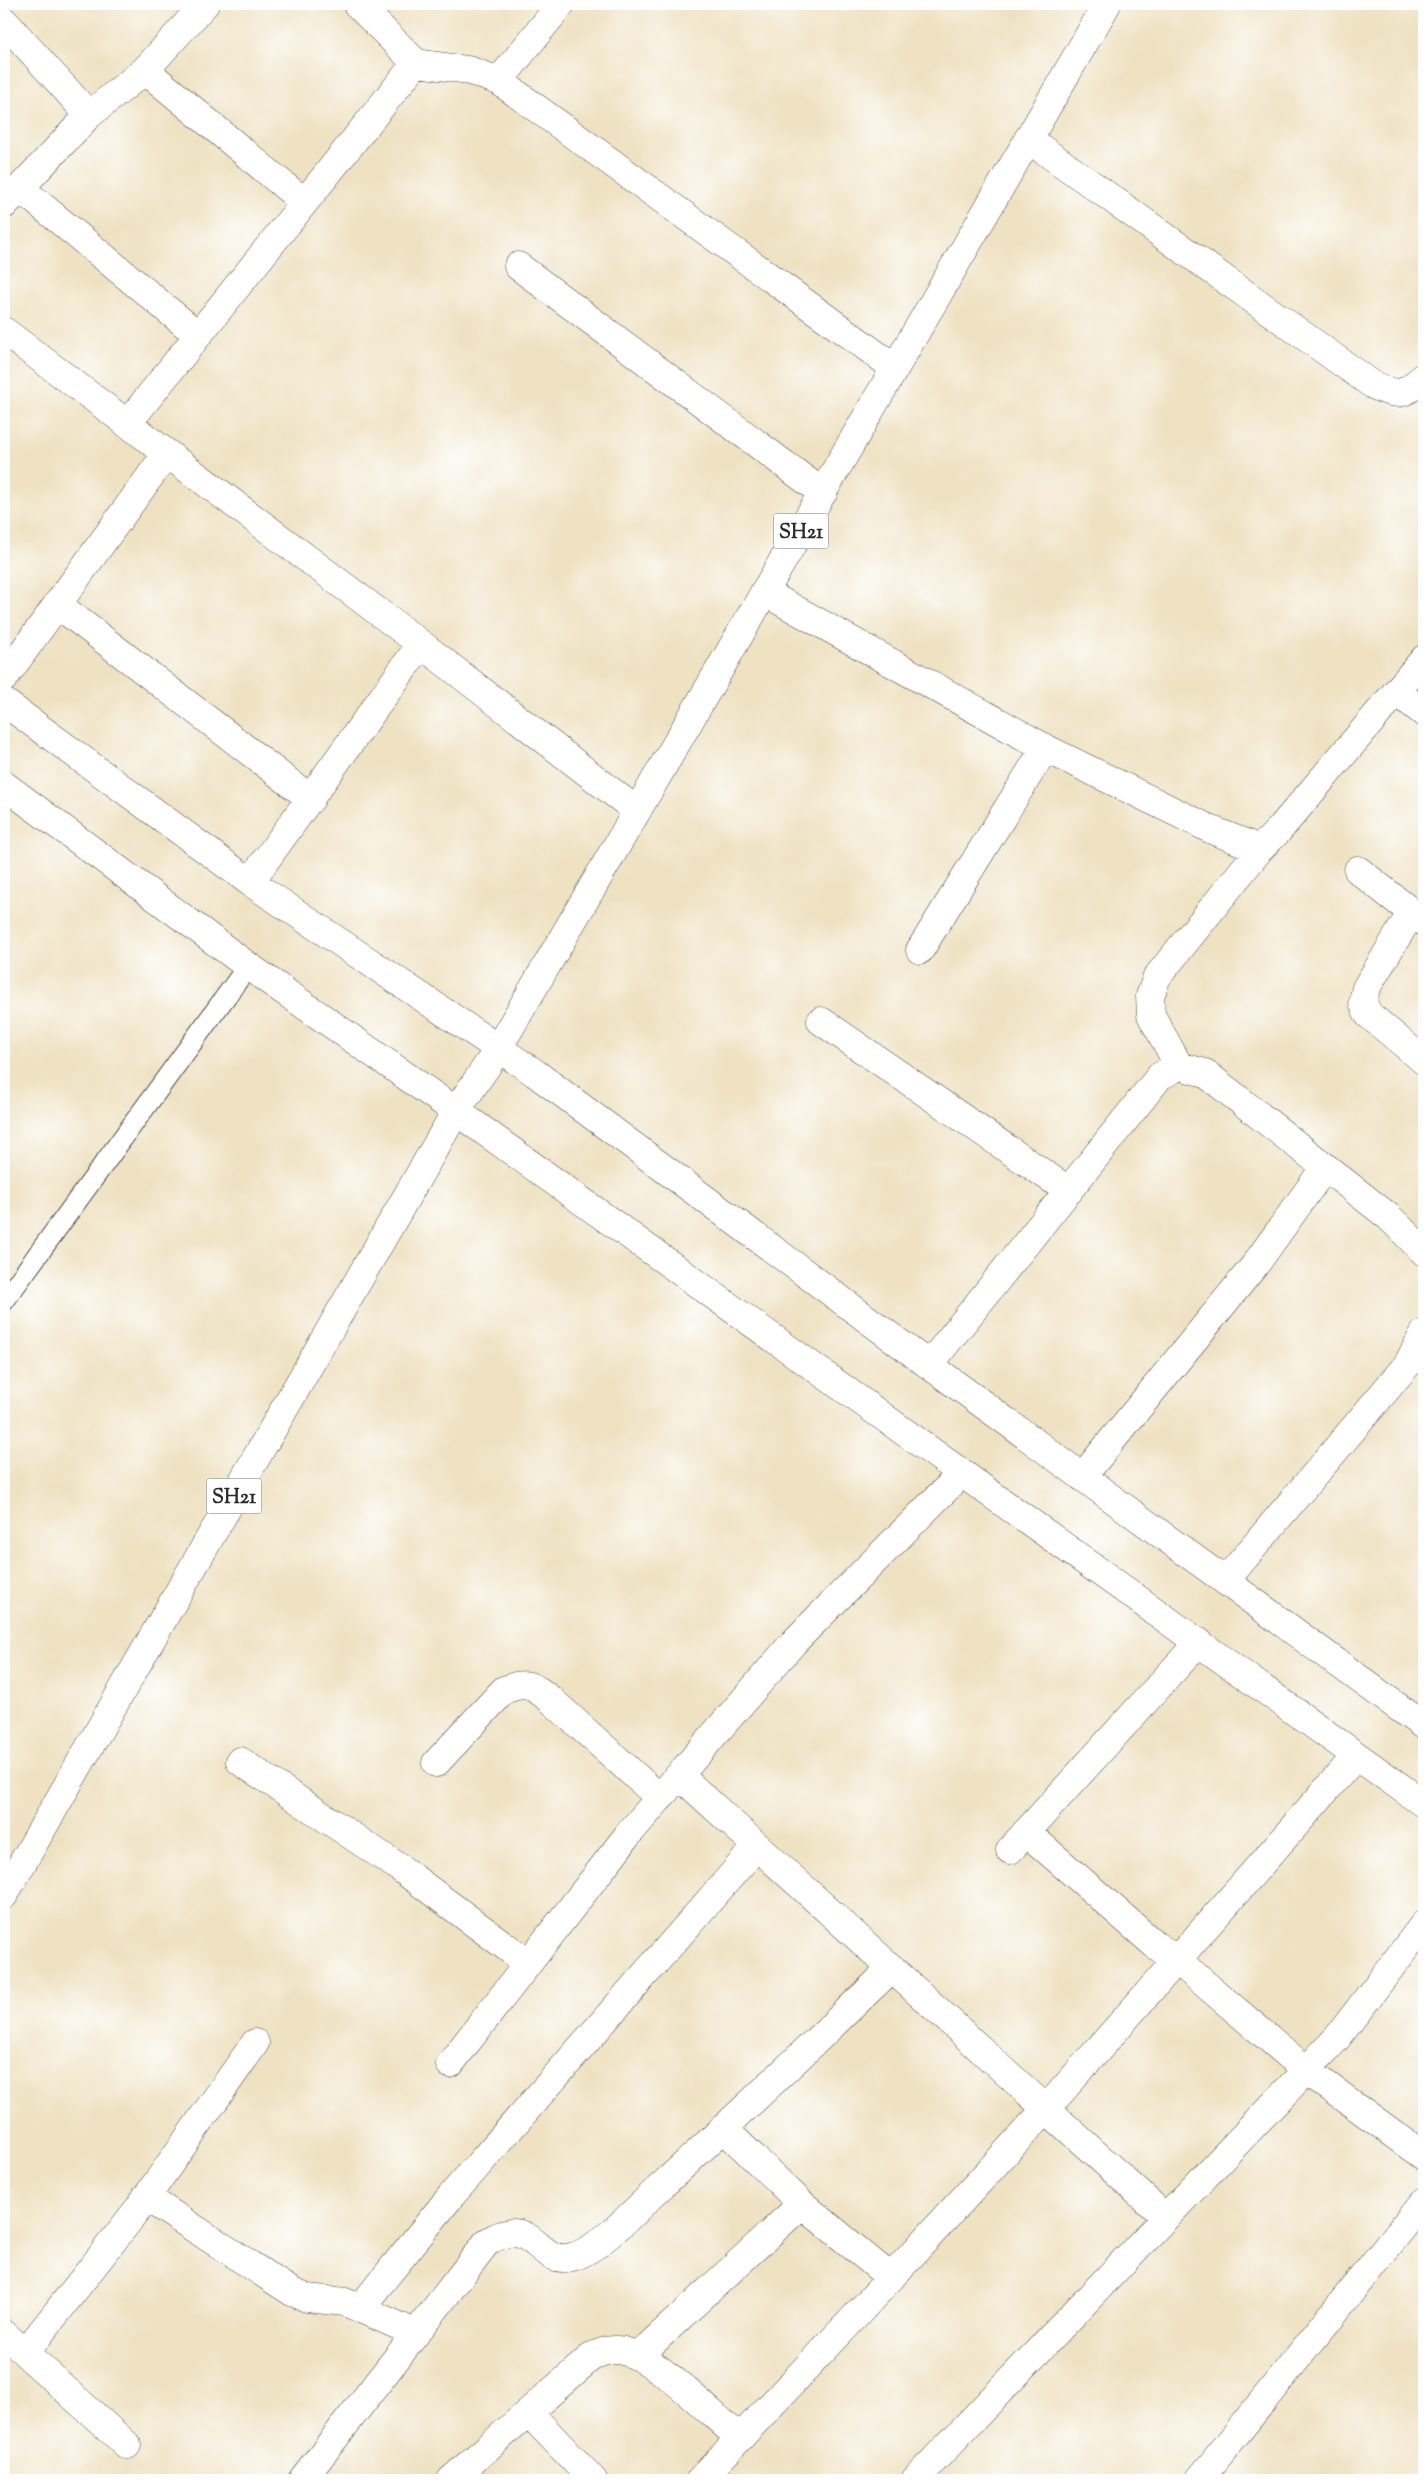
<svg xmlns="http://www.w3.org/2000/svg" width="1428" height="2484" viewBox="0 0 1428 2484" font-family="'Sorts Mill Goudy',serif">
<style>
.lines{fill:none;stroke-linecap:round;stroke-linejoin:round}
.lane-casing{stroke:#484642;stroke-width:22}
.street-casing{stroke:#484642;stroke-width:29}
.secondary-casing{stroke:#484642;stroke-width:29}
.primary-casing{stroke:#484642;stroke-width:29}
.lane{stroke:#fff;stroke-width:20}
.street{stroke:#fff;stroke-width:28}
.secondary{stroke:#fff;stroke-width:28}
.primary{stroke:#fff;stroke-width:28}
.labels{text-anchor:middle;stroke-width:4;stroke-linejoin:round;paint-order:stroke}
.shield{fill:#fff;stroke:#6b6b6b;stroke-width:1}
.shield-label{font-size:20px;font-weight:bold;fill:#2b2b2b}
</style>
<rect width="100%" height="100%" fill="#fff"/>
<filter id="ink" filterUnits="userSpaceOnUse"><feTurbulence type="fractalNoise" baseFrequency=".02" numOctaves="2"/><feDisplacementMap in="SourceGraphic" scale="10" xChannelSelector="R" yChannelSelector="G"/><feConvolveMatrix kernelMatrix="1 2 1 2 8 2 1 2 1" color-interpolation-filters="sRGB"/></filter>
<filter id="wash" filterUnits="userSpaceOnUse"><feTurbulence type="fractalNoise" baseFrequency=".0096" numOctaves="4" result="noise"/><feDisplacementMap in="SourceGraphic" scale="20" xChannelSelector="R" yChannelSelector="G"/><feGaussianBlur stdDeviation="1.12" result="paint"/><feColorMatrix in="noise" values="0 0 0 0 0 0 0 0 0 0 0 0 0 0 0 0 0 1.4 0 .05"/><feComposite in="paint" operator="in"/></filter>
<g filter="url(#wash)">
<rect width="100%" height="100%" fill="#efe2c3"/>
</g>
<g filter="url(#ink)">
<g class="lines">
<defs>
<path id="lane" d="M4,1301L248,966"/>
<path id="street" d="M357,4L416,63L468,70L499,81L895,368
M4,21L89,115
M145,70L304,202
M499,81L561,4
M1028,139L1373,385C1399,397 1404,396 1424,376
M20,188L198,335
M4,205L89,115L145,70L205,4
M518,266L823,493
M4,331L421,644L637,811
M127,424L416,63
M764,592L1045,748L1212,830L1260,849
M57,604L311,799
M4,678L167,453
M1397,692L1424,713
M1358,870L1424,922
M250,882L421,644
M1412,912L1366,988L1363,1002L1368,1014L1424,1061
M920,950L1045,748
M821,1021L1069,1191
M1179,1066L1151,1015L1150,996L1157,977L1260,849L1279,830L1424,659
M929,1365L1160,1076L1179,1066L1205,1073L1389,1217L1424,1252
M1082,1477L1255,1265L1325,1167
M1225,1581L1407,1365L1424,1333
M240,1761L400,1868L528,1963
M436,1763L504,1690C526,1681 532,1685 550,1699L660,1798
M679,1775L1165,2217
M1026,1832L1154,1944L1178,1961L1306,2070L1424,2156
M1010,1850L1199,1642
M450,2064L631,1831L793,1643L962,1473
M723,2128L802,2204L891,2278
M146,2197L292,2292L307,2298L345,2302L415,2333
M361,2307L451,2196L757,1846
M4,2334L127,2445
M25,2353L138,2209L255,2043
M638,2356L802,2204
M529,2413L593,2480
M302,2480L487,2242C536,2211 536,2270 575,2256C601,2248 636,2209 657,2190C737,2117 814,2043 892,1968
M451,2480L590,2358C600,2352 610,2348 623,2351C658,2359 711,2414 740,2438
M700,2480L850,2322L1046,2109L1356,1756
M915,2480L1337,2038L1424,1924
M1199,2480L1424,2201"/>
<path id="secondary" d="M4,702L250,882L535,1073L929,1365L1424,1726
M4,785L248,966L456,1111L1424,1804"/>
<path id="primary" d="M4,1895L456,1111L493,1057L637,811L1107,4"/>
</defs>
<use href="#lane" class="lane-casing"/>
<use href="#street" class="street-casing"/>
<use href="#secondary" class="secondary-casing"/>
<use href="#primary" class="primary-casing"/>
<use href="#lane" class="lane"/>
<use href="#street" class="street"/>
<use href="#secondary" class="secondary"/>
<use href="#primary" class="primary"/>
</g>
</g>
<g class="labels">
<g class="shield">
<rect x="773.5" y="513.5" width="55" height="35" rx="4"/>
<rect x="206.5" y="1478.5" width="55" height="35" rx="4"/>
</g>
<g class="shield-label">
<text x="801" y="538">SH21</text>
<text x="234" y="1503">SH21</text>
</g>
</g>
<rect width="1428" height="2484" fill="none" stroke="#fff" stroke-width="20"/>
</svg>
